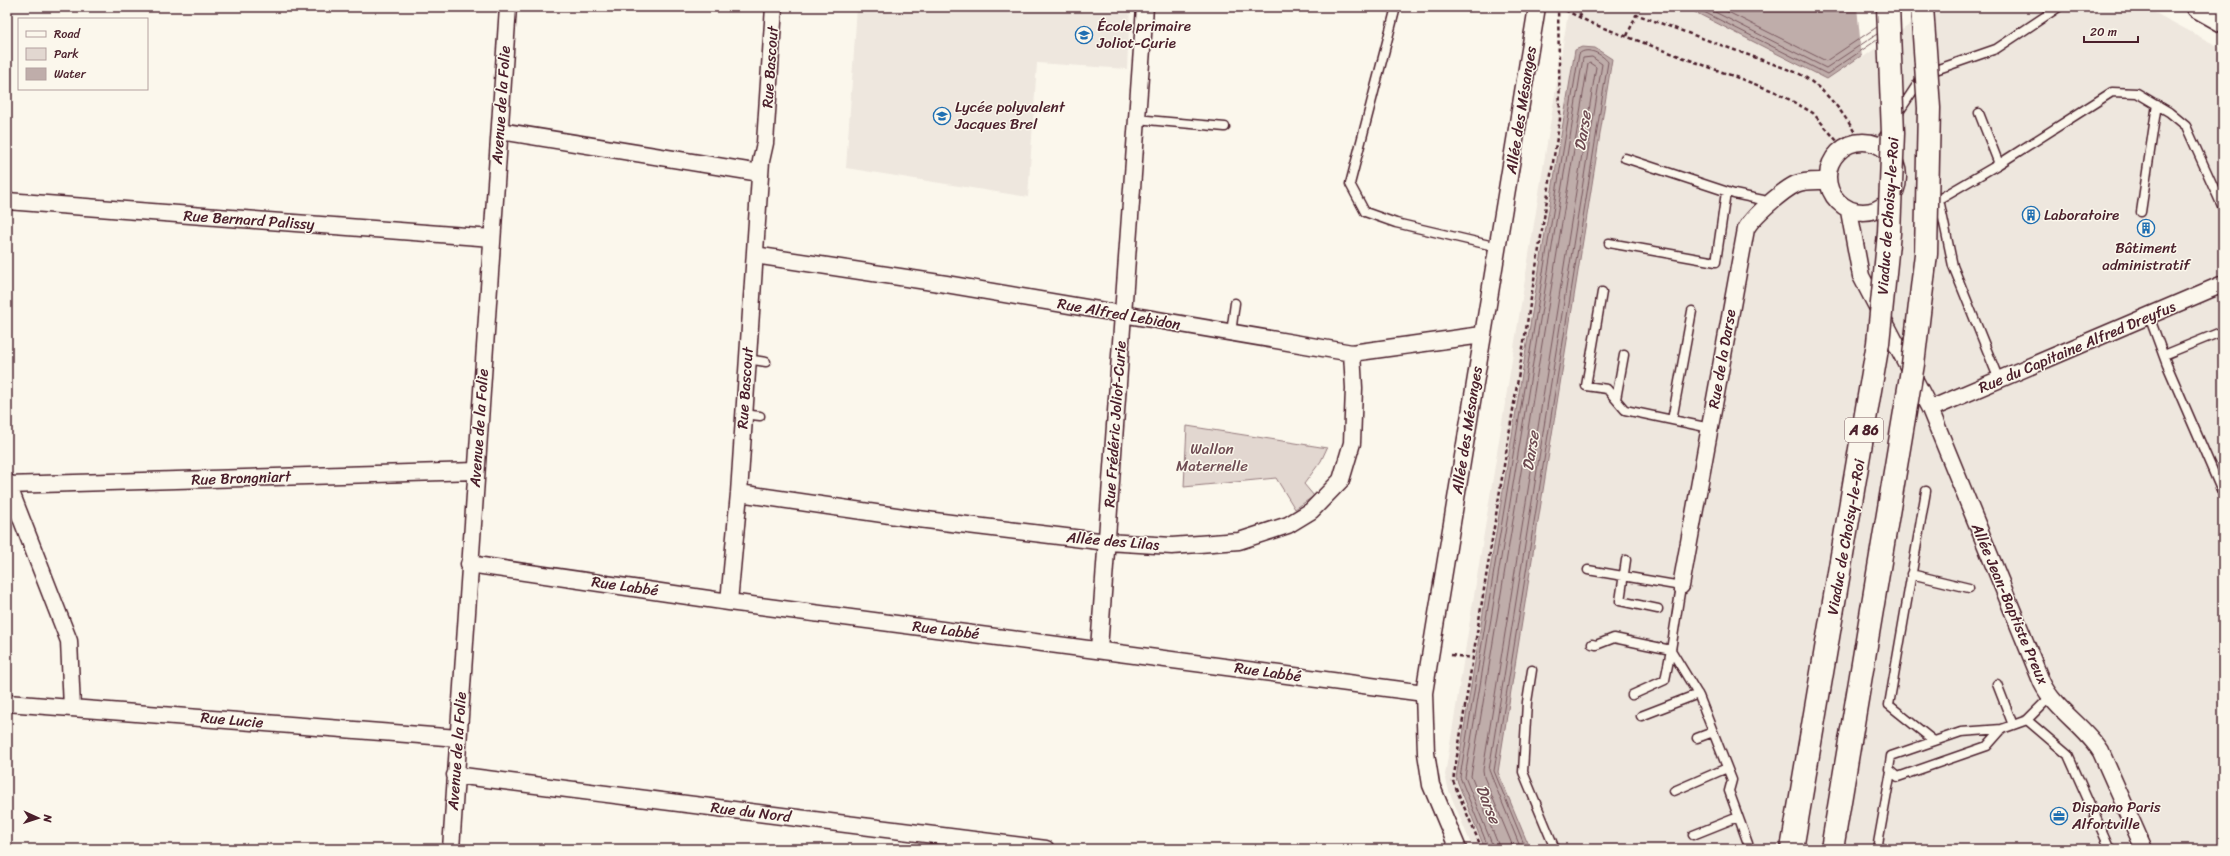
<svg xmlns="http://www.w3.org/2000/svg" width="2230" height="856" viewBox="0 0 2230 856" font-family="Sriracha,sans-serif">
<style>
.built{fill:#eee7de}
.green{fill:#e2d7d0;stroke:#967b7e}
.water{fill:#bfadaa;stroke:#907477}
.pier{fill:#fbf7ec}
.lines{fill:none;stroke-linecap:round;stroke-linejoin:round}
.shore{stroke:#79585e;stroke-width:1}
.service-casing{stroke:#4a1f2b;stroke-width:11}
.minor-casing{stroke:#4a1f2b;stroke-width:19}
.secondary-casing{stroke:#4a1f2b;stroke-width:25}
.path{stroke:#4a1f2b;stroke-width:2.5;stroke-dasharray:4 3;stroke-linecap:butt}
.service{stroke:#fbf7ec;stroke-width:8}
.minor{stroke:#fbf7ec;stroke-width:16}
.secondary{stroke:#fbf7ec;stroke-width:22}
.motorway-bridge-casing{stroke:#4a1f2b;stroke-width:25;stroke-linecap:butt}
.motorway-bridge{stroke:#fbf7ec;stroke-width:22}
.labels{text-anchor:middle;stroke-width:3;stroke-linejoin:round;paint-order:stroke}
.shield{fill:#fbf7ec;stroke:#7f6065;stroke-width:1}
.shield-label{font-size:14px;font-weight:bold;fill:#4a1f2b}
.poi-label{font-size:15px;fill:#4a1f2b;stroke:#fbf7ec;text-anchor:start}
.street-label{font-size:15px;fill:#4a1f2b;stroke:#fbf7ec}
.park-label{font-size:15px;fill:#704d54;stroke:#fbf7ec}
.water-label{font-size:16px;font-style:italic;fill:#6d4a51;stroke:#fbf7ec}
</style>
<rect width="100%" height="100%" fill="#fbf7ec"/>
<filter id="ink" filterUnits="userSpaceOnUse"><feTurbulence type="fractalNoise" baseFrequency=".025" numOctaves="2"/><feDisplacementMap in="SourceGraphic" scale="8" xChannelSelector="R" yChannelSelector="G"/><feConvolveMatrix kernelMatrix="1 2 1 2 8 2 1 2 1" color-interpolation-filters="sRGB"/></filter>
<g filter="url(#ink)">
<path class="built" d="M857,7H1130L1127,69L1037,63L1028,197L846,168Z
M1569,7H2144L2223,49V849H1473L1449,791L1445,775Z"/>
<path class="green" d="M1187,426L1327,448L1321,461L1304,484L1314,496L1295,509L1276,478L1184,487Z"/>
<path class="water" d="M1685,7H1933L1827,79Z
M1582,47L1595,48L1612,59L1498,772L1530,849H1485L1456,778L1575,50Z"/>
<path class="pier" d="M1857,7H1935L1862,58Z"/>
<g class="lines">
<path class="shore" d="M1694,7L1827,74L1877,40
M1705,7L1826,68L1877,34
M1718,7L1826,61L1877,27
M1489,849L1460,777L1579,54C1587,46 1602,54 1608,62L1494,771L1526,849
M1494,849L1465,777L1583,58L1592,57L1602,64L1489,770L1521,849
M1500,849L1471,776L1588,64L1590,63L1596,67L1483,770L1484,777L1514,849"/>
<defs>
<path id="service" d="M1396,7L1350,184L1365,212L1396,223L1498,247
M1979,113L1999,164L1939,199L1953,266L1999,380
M1897,115L1924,74L1996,49L2059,7
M1136,119L1225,127
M1878,145L1888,130
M1625,158L1734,194L1763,200L1769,206
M1999,164L2112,92L2137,93L2169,112L2186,126L2223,208
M2141,212L2157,104
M1609,243L1716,262L1726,192
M1602,292L1586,386L1607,389L1625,410L1710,428
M2149,316L2167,365L2223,494
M1231,333L1235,303
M2164,355L2223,331
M747,359L766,362
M1616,399L1624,355
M743,414L760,416
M1672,420L1692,311
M1926,491L1889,705L1934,741
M1626,560L1620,601L1658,609
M1588,570L1681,586L1671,650L1614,638L1596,645L1592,644
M1911,574L1969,588
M1671,650L1699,696L1732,780L1729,791L1750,849
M1532,670L1527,702L1523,772L1555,849
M1997,684L2013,725
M1632,695L1665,680L1671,650
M2051,696L2027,720L2068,755L2110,849
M1641,716L1698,694
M2002,729L1987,746L1898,777L1889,769L1891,756L1961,732L2002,729L2027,720
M1697,738L1713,732
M1674,791L1727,768
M1693,835L1738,817
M1877,849L1891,771"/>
<path id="minor" d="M500,131L760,173
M1828 177a35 35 0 1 1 70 0a35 35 0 1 1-70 0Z
M7,201L492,238
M1849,211L1861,276L1930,409L2042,683C2055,710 2085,726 2101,752L2144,849
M755,255L946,284L1352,353L1482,335
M1930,409L2223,284
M7,482L69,641L72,708
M7,485L476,471
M739,493L910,518L1107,542L1172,546L1239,541L1288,525L1311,511L1341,480L1352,443L1354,388L1352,353
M469,564L729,602L1424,693
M1681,586L1746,229C1752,217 1783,190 1796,184C1805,180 1817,181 1827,181
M729,602L739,493L761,161L765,143L774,7
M1099,649L1145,7
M7,703L458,738
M455,775L1046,849
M451,849L508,7
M1458,849L1431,785L1426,753L1424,693L1537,7"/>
<path id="secondary" d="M2198,7L2223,21"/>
</defs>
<use href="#service" class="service-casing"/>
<use href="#minor" class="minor-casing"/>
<use href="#secondary" class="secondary-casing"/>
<path class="path" d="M1559,7L1593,24L1776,92L1813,113L1843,148
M1576,7L1582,18
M1627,36L1636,15H1638L1798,73C1825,88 1846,115 1860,142
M1451,655L1473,658
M1482,849L1453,781L1560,119L1558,7"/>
<use href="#service" class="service"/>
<use href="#minor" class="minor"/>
<use href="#secondary" class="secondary"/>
<defs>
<path id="motorway-bridge" d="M1792,849L1878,343L1889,233L1893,133L1888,7
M1832,849L1913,364L1926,254L1929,108L1922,7"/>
</defs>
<use href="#motorway-bridge" class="motorway-bridge-casing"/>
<use href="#motorway-bridge" class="motorway-bridge"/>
</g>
</g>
<defs>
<symbol id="school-ring" viewBox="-11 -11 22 22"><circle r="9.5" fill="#fbf7ec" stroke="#1f6fb2" stroke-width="1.5"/><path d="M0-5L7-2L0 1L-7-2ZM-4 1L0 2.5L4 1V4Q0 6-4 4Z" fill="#1f6fb2"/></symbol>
<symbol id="building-ring" viewBox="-11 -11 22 22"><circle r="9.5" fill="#fbf7ec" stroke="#1f6fb2" stroke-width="1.5"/><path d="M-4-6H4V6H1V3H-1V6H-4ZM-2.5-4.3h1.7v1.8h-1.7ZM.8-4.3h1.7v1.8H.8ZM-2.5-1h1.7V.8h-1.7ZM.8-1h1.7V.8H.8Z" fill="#1f6fb2"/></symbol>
<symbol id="office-ring" viewBox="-11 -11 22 22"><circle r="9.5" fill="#fbf7ec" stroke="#1f6fb2" stroke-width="1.5"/><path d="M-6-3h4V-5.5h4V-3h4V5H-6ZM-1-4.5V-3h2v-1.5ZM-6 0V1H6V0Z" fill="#1f6fb2"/></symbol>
</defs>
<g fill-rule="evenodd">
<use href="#school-ring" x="1074" y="25" width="20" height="20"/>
<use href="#school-ring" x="932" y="106" width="20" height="20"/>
<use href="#building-ring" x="2021" y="205" width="20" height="20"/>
<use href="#building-ring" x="2136" y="218" width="20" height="20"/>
<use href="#office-ring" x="2049" y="806" width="20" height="20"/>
</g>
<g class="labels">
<rect class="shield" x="1845" y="418" width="38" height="24" rx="3"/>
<g class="shield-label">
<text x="1864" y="435">A 86</text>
</g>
<g class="poi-label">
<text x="1097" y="31">École primaire<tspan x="1097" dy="17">Joliot-Curie</tspan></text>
<text x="955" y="112">Lycée polyvalent<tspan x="955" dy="17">Jacques Brel</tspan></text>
<text x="2044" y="220">Laboratoire</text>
<text x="2146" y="253" text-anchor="middle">Bâtiment<tspan x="2146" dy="17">administratif</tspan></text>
<text x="2072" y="812">Dispano Paris<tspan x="2072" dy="17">Alfortville</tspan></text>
</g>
<g class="street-label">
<text transform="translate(770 67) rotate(-86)" y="5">Rue Bascout</text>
<text transform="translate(501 105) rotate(-86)" y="5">Avenue de la Folie</text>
<text transform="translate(1521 110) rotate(-81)" y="5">Allée des Mésanges</text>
<text transform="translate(1888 216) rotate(-86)" y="5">Viaduc de Choisy-le-Roi</text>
<text transform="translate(249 220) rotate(4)" y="5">Rue Bernard Palissy</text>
<text transform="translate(1119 314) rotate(10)" y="5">Rue Alfred Lebidon</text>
<text transform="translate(2077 347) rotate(-23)" y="5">Rue du Capitaine Alfred Dreyfus</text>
<text transform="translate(1722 359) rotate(-80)" y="5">Rue de la Darse</text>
<text transform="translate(745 388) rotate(-86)" y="5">Rue Bascout</text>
<text transform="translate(1115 424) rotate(-86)" y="5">Rue Frédéric Joliot-Curie</text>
<text transform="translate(479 428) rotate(-86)" y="5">Avenue de la Folie</text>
<text transform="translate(1467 430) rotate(-81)" y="5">Allée des Mésanges</text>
<text transform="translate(241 478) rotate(-2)" y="5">Rue Brongniart</text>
<text transform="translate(1846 537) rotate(-80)" y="5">Viaduc de Choisy-le-Roi</text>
<text transform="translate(1113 541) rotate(5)" y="5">Allée des Lilas</text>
<text transform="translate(625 586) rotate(8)" y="5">Rue Labbé</text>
<text transform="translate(2010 604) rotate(67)" y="5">Allée Jean-Baptiste Preux</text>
<text transform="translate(946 630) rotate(7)" y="5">Rue Labbé</text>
<text transform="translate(1268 672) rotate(8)" y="5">Rue Labbé</text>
<text transform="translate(232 720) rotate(5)" y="5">Rue Lucie</text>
<text transform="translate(457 751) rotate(-86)" y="5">Avenue de la Folie</text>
<text transform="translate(751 812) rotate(7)" y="5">Rue du Nord</text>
</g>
<g class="park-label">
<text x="1212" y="454">Wallon<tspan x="1212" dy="17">Maternelle</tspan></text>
</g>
<g class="water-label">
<text transform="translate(1582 131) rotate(-81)" y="6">Darse</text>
<text transform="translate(1530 451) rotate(-81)" y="6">Darse</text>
<text transform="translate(1489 804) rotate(68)" y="6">Darse</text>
</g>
</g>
<rect width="2230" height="856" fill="none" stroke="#fbf7ec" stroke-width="24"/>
<rect x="12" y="12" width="2206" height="832" fill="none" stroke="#4a1f2b" stroke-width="1.5" filter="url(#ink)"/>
<rect x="18" y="18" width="130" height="72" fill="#fbf7ec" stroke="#b4a19f"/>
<rect x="26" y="31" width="20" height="6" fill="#fbf7ec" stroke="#b4a19f"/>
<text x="54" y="38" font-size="12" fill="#4a1f2b">Road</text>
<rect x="26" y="48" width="20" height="12" fill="#e2d7d0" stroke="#b4a19f"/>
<text x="54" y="58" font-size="12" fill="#4a1f2b">Park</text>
<rect x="26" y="68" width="20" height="12" fill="#bfadaa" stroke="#b4a19f"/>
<text x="54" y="78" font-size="12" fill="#4a1f2b">Water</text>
<g transform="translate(38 818) rotate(93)" stroke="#fbf7ec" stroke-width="3" paint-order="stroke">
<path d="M0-3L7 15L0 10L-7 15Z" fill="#4a1f2b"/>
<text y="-6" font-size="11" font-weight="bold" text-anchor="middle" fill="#4a1f2b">N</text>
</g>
<path d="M2084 36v6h54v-6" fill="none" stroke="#4a1f2b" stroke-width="2"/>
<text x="2090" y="36" font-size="12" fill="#4a1f2b" stroke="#fbf7ec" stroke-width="3" paint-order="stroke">20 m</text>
</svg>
